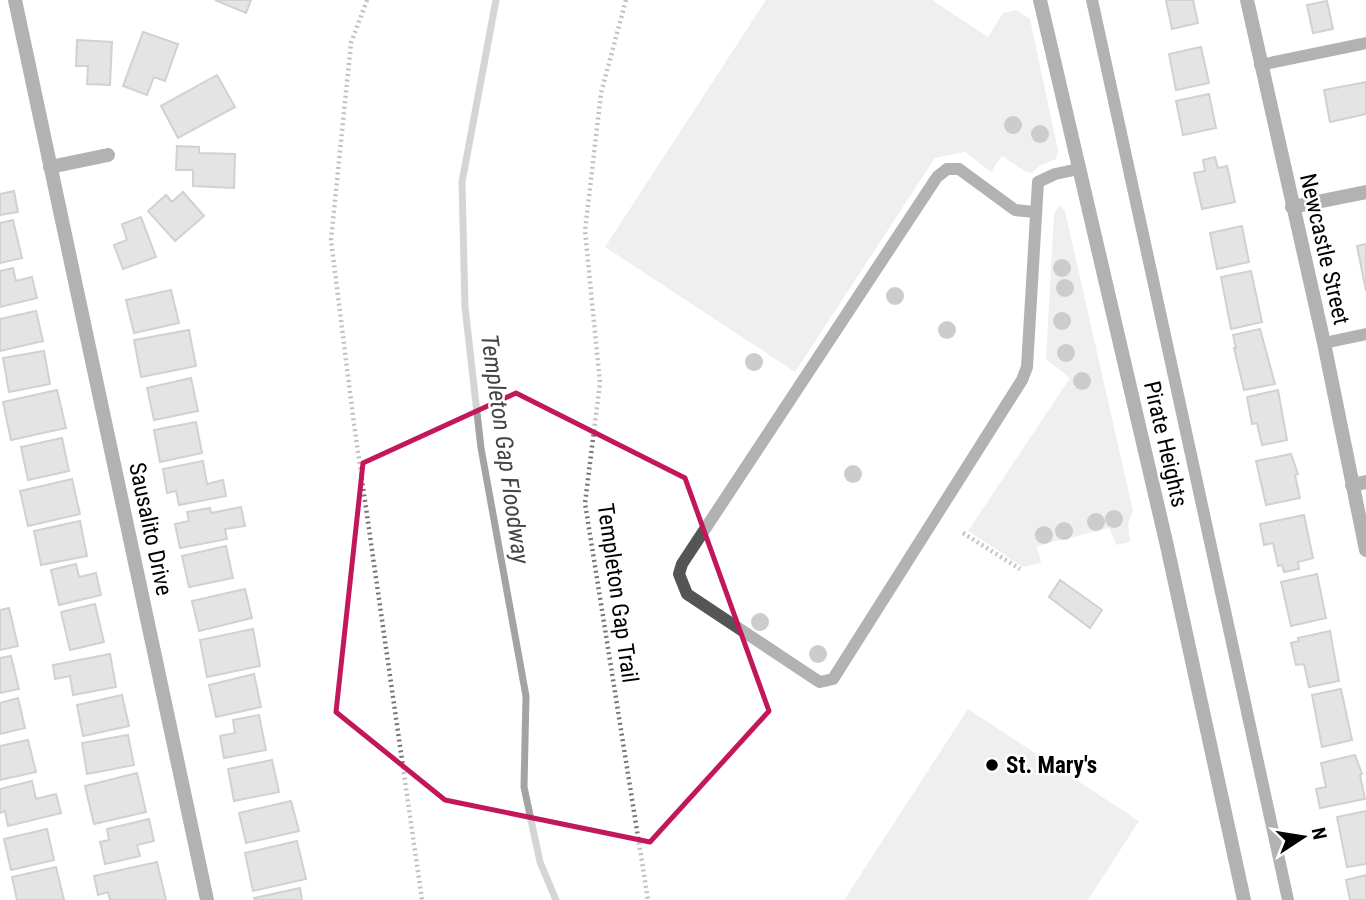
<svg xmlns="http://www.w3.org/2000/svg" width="1366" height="900" viewBox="0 0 1366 900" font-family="'Roboto Condensed',sans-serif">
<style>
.green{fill:#dcdcdc}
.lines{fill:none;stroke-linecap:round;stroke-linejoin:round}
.stream{stroke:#a3a3a3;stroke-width:7}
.building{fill:#c4c4c4;stroke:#999;stroke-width:2}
.path{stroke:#777;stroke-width:4.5;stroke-dasharray:2 3.5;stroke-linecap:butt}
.lane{stroke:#555;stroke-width:12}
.street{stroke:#555;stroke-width:14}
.tree{fill:#8f8f8f}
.marked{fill:none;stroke:#c2185b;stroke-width:5;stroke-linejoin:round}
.poi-dot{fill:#000;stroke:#fff;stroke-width:2.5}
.labels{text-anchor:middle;stroke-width:5;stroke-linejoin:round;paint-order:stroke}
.street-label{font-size:23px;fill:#000;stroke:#fff}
.poi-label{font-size:23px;font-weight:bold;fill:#000;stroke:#fff;text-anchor:start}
.water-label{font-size:24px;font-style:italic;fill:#444;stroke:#fff}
</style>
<rect width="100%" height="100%" fill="#fff"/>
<path class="green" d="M766,0H932L988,37L1003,13L1016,10L1030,19L1058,150L1056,159L1041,165L1032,173L1026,172L1002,156L991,172L965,152L935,158L795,372L605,247Z
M1059,205L1065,211L1133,511L1128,524L1130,542L1116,545L1109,528L1037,546L1041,563L1023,567L968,531L1070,378L1046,359L1054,214Z
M968,709L1139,821L1088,900H844Z"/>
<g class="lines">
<path class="stream" d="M496,0L462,182L465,307L481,448L526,696L524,787L540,862L556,900"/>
</g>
<path class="building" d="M215,0H251L246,13Z
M1166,0H1193L1198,23L1172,29Z
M1327,1L1333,29L1313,33L1307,5Z
M143,32L178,44L165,81L154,77L147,95L123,86Z
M77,40L112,42L110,85L87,84L88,66H76Z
M1201,47L1209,83L1176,90L1169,54Z
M217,75L235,107L178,138L161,106Z
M1366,82V114L1330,122L1324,90Z
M1209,94L1216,128L1183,135L1176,101Z
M177,146L199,147V153L235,154L234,188L193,186V170H176Z
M1215,157L1218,168L1227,166L1235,202L1202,209L1194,173L1205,171L1203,160Z
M14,191L18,212L0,215V194Z
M183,192L204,216L175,241L148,211L166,195L172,202Z
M141,217L156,257L123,269L114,245L127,240L122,224Z
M13,220L22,258L0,263V223Z
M1242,226L1249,262L1217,269L1210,233Z
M1366,244V291L1357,246Z
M13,268L16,281L32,277L37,298L0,307V271Z
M1251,271L1262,322L1231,329L1221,277Z
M171,290L179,323L134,333L126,300Z
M36,311L43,341L0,351V319Z
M1260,329L1275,384L1244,390L1234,348H1236L1233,335Z
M189,330L196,366L141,377L134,340Z
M44,351L50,384L9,392L3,358Z
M191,378L198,411L154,420L147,388Z
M57,390L66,428L11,440L3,402Z
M1278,390L1287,440L1262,445L1257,423L1252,424L1247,397Z
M196,422L202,453L160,462L154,430Z
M62,438L69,471L28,480L21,447Z
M1291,454L1298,474L1295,475L1300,498L1266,505L1256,461Z
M203,461L207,484L223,480L226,496L179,505L176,491L167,493L163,469Z
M72,479L80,514L28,526L20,491Z
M241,507L245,526L225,529L227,539L180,548L175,524L189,521L187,512L210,508L211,513Z
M1304,515L1313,558L1298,562L1299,569L1284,572L1282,565L1278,566L1273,543L1264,545L1260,524Z
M80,521L87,556L41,565L34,531Z
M226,546L233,578L189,587L182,556Z
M76,564L79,577L96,573L101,595L59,605L51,570Z
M1317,574L1326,618L1291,626L1281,582Z
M1060,580L1102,610L1090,628L1049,597Z
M245,589L252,618L199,631L192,601Z
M95,604L104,642L70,650L61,612Z
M9,608L18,646L0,650V610Z
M253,629L260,666L207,677L200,640Z
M1330,631L1339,681L1309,687L1304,664L1296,665L1291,643L1299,641L1298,638Z
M110,654L116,687L73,695L70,676L55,679L53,665Z
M11,656L19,689L0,693V658Z
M254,674L261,707L216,717L209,685Z
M1341,689L1352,740L1322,747L1312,695Z
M122,695L129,726L83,736L77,705Z
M18,698L25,728L0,734V703Z
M259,715L266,750L224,758L220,736L235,733L233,720Z
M128,735L134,765L87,774L82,743Z
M28,740L36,772L0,780V746Z
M1355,755L1362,774L1360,775L1365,799L1320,808L1316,789L1326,787L1321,763Z
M272,760L279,792L234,801L228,769Z
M137,773L146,812L94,824L85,786Z
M32,781L36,799L56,794L61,813L8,826L5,811L0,813V789Z
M291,801L299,831L246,843L239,813Z
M1366,811V864L1347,867L1337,817Z
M149,819L154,841L137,845L140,856L105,864L100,842L109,840L107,829Z
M47,829L54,860L11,870L4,839Z
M297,841L306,879L253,891L245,853Z
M157,862L166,900H110L108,892L98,895L94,876Z
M56,867L64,900H17L12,877Z
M1366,875V900H1350L1346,880Z
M300,888L302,900H255L254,898Z"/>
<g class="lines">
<path class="path" d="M367,0L351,43L331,240L354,424L422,900
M626,0L601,93L585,231L600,383L585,503L648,900
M963,533L1020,569"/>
<path class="lane" d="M1092,0L1288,900
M1260,65L1366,43
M1035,212L1015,210L959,169H947L937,177L682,564L679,574L687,594L815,679L820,682L833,679L1022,380L1027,367L1038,182L1055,174L1079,169
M1324,343L1366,334"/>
<path class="street" d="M15,0L207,900
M1040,0L1167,546L1244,900
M1247,0L1324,343L1366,550
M50,167L108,155
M1292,207L1366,192
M1352,485L1366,482"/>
</g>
<g class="tree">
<circle cx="1013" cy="125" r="9"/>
<circle cx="1040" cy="134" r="9"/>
<circle cx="1062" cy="268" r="9"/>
<circle cx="1065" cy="288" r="9"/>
<circle cx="895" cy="296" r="9"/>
<circle cx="1062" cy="321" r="9"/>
<circle cx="947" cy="330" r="9"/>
<circle cx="1066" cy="353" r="9"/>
<circle cx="754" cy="362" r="9"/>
<circle cx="1082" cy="381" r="9"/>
<circle cx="853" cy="474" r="9"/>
<circle cx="1114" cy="519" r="9"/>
<circle cx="1096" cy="522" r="9"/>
<circle cx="1064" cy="531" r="9"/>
<circle cx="1044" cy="535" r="9"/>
<circle cx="760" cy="622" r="9"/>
<circle cx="818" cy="654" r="9"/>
</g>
<path d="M0 0H1366V900H0ZM516,393L685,478L769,711L650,842L445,800L336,712L363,463Z" fill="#fff" fill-opacity=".55" fill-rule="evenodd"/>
<path class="marked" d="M516,393L685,478L769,711L650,842L445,800L336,712L363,463Z"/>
<circle class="poi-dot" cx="992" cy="765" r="7"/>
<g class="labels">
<g class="street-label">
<text transform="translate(1325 249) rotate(77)" y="8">Newcastle Street</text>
<text transform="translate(1166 444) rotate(77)" y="8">Pirate Heights</text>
<text transform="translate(151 529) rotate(78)" y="8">Sausalito Drive</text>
<text transform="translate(618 593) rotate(82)" y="8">Templeton Gap Trail</text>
</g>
<g class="poi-label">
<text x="1006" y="773">St. Mary's</text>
</g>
<g class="water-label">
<text transform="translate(505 449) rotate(82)" y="8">Templeton Gap Floodway</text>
</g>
</g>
<g transform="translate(1303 837) rotate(78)" stroke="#ffffff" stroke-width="5" paint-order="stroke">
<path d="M0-5L12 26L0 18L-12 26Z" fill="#000000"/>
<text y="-10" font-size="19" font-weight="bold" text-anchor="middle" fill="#000000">N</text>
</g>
</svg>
